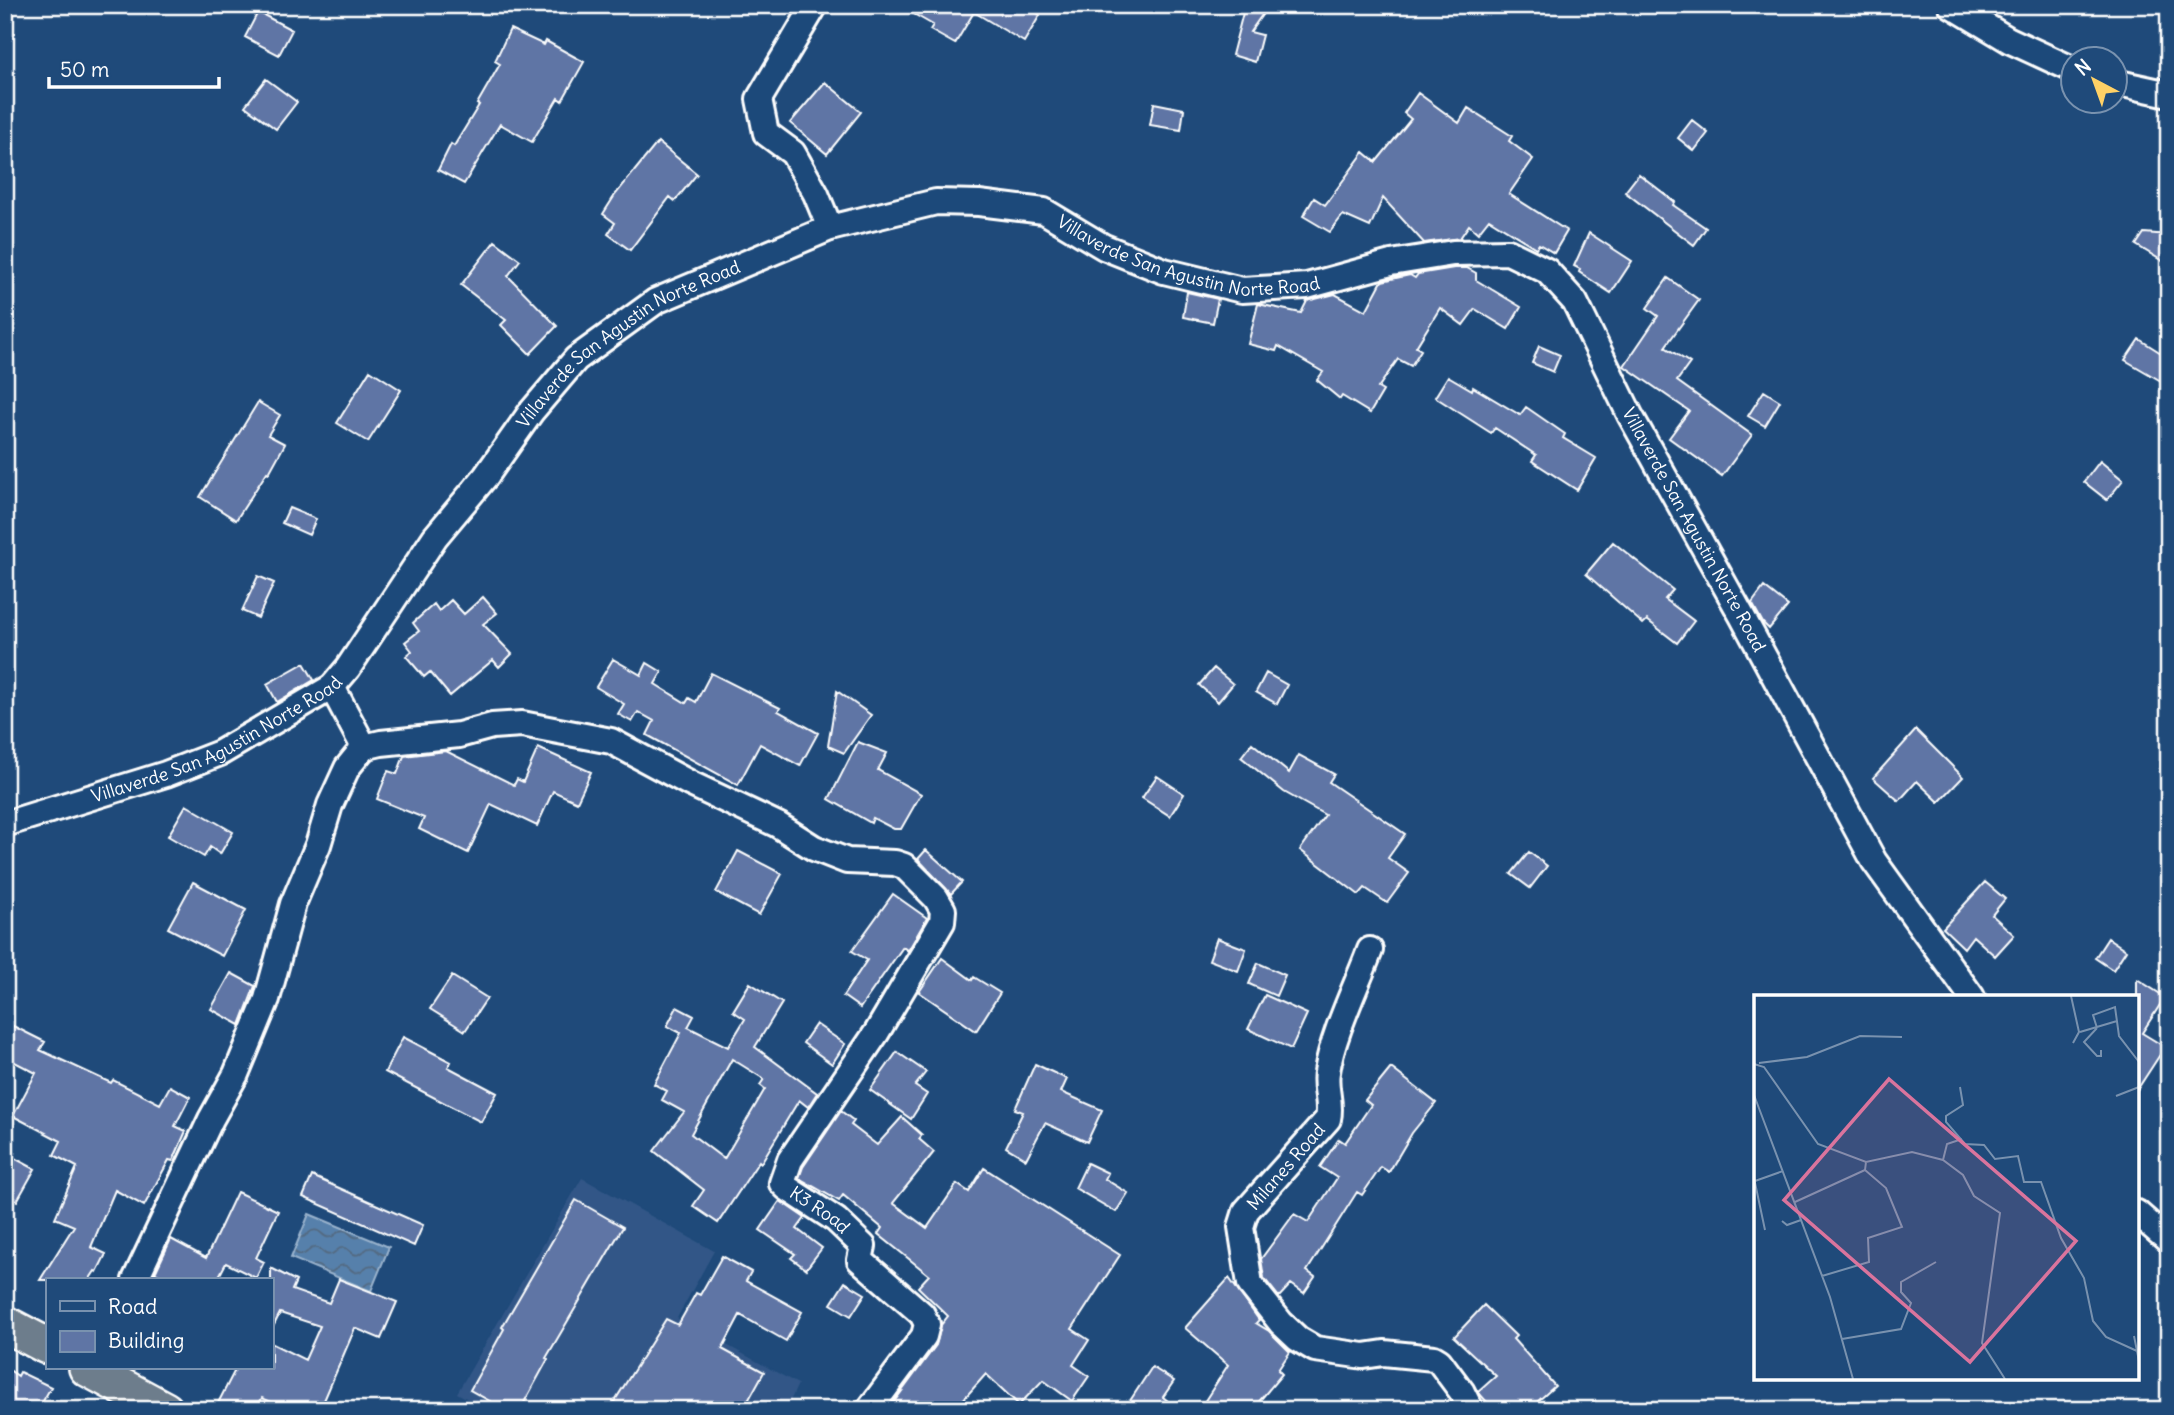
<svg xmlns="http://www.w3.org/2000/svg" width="2174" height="1415" viewBox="0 0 2174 1415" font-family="Delius,sans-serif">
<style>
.built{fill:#325787}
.water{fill:url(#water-waves);stroke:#9ab3cd;stroke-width:2}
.building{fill:#5f75a5;stroke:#fff;stroke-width:2;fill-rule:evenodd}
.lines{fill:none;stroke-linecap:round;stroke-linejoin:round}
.minor-casing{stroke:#fff;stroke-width:30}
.highway-casing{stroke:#fff;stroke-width:40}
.minor{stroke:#1f4a7a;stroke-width:24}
.highway{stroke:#6d7d8c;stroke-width:35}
.labels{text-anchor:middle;stroke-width:7;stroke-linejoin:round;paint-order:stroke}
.street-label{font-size:18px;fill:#fff;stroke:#1f4a7a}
.inset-road{fill:none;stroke:#7992af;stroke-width:2}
.view{fill:#da749d;fill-opacity:0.15;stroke:#da749d;stroke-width:3.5}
.inset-edge{fill:none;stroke:#fff;stroke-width:3.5}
</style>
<defs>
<pattern id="water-waves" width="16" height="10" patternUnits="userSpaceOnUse" patternTransform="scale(1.75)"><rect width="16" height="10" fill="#5680ab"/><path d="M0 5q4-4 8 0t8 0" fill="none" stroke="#526980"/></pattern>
</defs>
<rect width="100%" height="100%" fill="#1f4a7a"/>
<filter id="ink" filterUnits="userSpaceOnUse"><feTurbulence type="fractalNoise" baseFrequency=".0143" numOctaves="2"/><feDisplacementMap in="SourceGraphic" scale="14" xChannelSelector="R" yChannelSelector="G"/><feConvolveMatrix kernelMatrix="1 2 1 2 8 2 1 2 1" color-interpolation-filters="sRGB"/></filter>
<g filter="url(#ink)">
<path class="built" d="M582,1178L714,1251L677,1318L798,1384L786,1410H488L457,1393Z"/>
<path class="water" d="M309,1214L389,1247L371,1291L291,1258Z"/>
<path class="building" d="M898,5H1024L1040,15L1024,42L974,12L955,44L930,30L933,25Z
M1245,5H1269L1250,32L1262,35L1255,62L1232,55Z
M258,12L292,30L279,55L245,37Z
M510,29L544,45L546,41L584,62L562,101L558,98L532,142L500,124L464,184L438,170L451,144L454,146L479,105L477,104L500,64L495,61Z
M266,79L297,102L276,129L245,106Z
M825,82L861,112L827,154L790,123Z
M1418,93L1459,123L1468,108L1512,136L1509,141L1533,159L1509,194L1567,231L1554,253L1539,244L1536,248L1489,219L1478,233L1469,225L1460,238L1424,243L1383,198L1370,227L1343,215L1330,232L1303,216L1314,198L1325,205L1364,152L1376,162L1411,119L1404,113Z
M1154,103L1184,109L1181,130L1150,125Z
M1692,120L1708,133L1694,151L1678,138Z
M658,142L697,174L675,201L670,197L630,250L608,234L615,223L603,214L615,195Z
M1639,174L1675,202L1673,205L1706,228L1694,245L1625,192Z
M1589,233L1632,261L1611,293L1579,272L1580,269L1574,266Z
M2144,233L2169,235V265L2136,245Z
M495,241L520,260L508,276L557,326L530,354L501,325L506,320L461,285Z
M1454,268H1467L1476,273V280L1521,307L1508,329L1475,309L1463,325L1440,308L1416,347L1421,350L1411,366L1398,359L1378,388L1383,391L1370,413L1342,396L1340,399L1317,380L1323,372L1278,346L1276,351L1248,344L1258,304L1301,313L1307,301L1335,294L1366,311L1382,281L1410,275L1415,278L1418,274Z
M1668,278L1699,300L1665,347L1690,363L1677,381L1752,435L1722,476L1669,438L1689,411L1624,366L1658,316L1647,308Z
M1187,292L1218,299L1213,323L1183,317Z
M2139,339L2169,358V368L2161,381L2125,360Z
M1539,346L1560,355L1553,372L1532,363Z
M370,370L401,390L368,442L337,423Z
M1448,376L1472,390L1473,387L1520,415L1526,407L1565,434L1563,438L1596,458L1577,490L1532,461L1536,455L1495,428L1491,433L1435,397Z
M1764,391L1780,401L1765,426L1748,416Z
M258,402L280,415L268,435L285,444L269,473L267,472L236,520L200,497Z
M2100,461L2123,480L2107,500L2084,482Z
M289,508L316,519L309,535L282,523Z
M1613,542L1673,590L1665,599L1694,621L1677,643L1647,620L1643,624L1586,574Z
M258,576L274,583L258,618L242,611Z
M1764,587L1788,606L1769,629L1763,623L1752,603Z
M483,597L497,613L483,624L512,654L499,667L493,660L450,696L430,672L424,677L406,656L412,651L405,642L419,631L413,623L434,604L439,611L451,600L464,614Z
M613,659L641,675L647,663L662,672L655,684L686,703L689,698L696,702L711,673L780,708L778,711L818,733L800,766L760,744L738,785L647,735L654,721L638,712L632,722L618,714L624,704L596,687Z
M304,663L314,680L277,702L267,684Z
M1214,668L1233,684L1218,702L1199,685Z
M1266,673L1287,685L1277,704L1256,692Z
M837,691L871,715L844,753L828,746Z
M1916,730L1963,777L1939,802L1917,781L1899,801L1873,778Z
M858,742L887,753L878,770L921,794L901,829H894L873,818L871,823L829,799Z
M1252,743L1289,773L1299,755L1334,774L1329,782L1405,834L1388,858L1409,873L1387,903L1365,888L1359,895L1300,850L1325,815L1284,792L1241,757Z
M538,748L591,772L577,802L553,791L537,826L491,804L468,853L419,829L424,818L377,799L388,771L397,774L404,756L446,751L514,785L517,779L523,782Z
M1157,776L1184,794L1170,816L1142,798Z
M186,805L233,832L220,854L210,847L204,857L168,836Z
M926,850L962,882L951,894L918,859Z
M738,851L782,874L759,915L716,892Z
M1529,852L1547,866L1530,888L1511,874Z
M193,882L246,910L222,956L168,928Z
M1985,882L2005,899L1992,915L2014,935L1995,956L1973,936L1964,948L1943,928Z
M893,894L927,918L908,951L903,947L860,1008L843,996L867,960L852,951Z
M1217,938L1246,949L1238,971L1209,960Z
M2108,938L2126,950L2113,970L2095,958Z
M942,958L972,980L974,977L1000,993L976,1031L919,992Z
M1258,963L1285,975L1276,996L1249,984Z
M231,973L255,986L240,1025L211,1009Z
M452,976L487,998L465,1031L430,1009Z
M2137,979L2165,997L2142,1033L2165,1047L2137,1090Z
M750,983L782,1003L755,1047L817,1093L808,1107L799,1100L761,1163L759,1161L718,1223L693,1206L704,1190L654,1151L684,1112L662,1100L667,1091L654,1084L681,1033L667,1026L677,1007L694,1016L688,1027L728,1047L745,1019L733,1011ZM732,1059L764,1079L760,1085L765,1089L724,1159L691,1134Z
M1265,995L1307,1014L1291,1049L1248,1029Z
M5,1022L45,1042L40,1050L111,1083L113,1080L160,1104L170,1086L190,1097L175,1126L186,1131L173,1161L169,1160L144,1206L115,1190L91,1247L106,1254L97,1272L95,1271L89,1280H40L74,1226L55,1218L77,1167L54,1155L61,1141L13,1116L36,1073L5,1057Z
M816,1024L845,1044L832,1064L803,1043Z
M403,1037L451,1062L448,1067L497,1093L481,1122L385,1072Z
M897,1052L926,1072L915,1086L927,1094L911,1119L870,1090Z
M1035,1064L1067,1079L1061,1092L1102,1110L1087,1142L1045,1123L1026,1159L1006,1147L1023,1112L1015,1109Z
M1391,1068L1436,1103L1412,1133L1389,1172L1381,1167L1362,1195L1357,1192L1307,1271L1315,1277L1304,1293L1291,1284L1279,1297L1264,1278L1261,1259L1294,1214L1308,1222L1337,1178L1320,1167L1339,1139L1345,1143L1371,1105L1365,1100Z
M841,1111L854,1121L851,1125L877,1145L902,1117L922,1135L919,1139L934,1152L893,1203L927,1228L957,1184L969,1192L984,1168L1120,1255L1072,1329L1089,1340L1073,1365L1089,1376L1072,1401L1043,1380L1019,1405L986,1374L954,1410H888L936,1345L941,1325L948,1316L918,1287L929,1275L878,1234L882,1228L843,1195L839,1201L799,1178L803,1167Z
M5,1153L35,1169L17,1201L5,1195Z
M1087,1163L1108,1173L1105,1179L1128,1193L1116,1212L1075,1188Z
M312,1176L423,1225L414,1246L303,1197Z
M237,1192L278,1211L256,1258L264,1262L256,1278L226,1263L217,1280H169L155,1273L171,1239L206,1258Z
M576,1200L623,1227L546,1358L548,1359L520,1410H506L470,1390L504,1329L502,1327Z
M780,1201L805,1218L797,1229L822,1248L806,1269L791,1258L795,1254L760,1230Z
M722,1256L751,1272L746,1281L802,1312L786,1341L740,1315L722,1349L764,1372L743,1410H609L666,1319L678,1325L696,1293L700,1295Z
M271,1268L296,1281L292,1290L329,1303L339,1279L397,1302L381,1339L355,1328L320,1410H290L262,1398L256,1410H231L218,1403L236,1368H271V1343L305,1360L320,1326L280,1313L271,1331Z
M1229,1278L1259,1320L1256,1323L1269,1331L1290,1352L1278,1370L1282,1374L1252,1410H1199L1228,1365L1185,1328Z
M845,1282L865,1294L851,1316L831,1304Z
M1484,1305L1516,1336L1513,1339L1555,1386L1528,1410H1494L1478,1392L1496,1376L1454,1337Z
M5,1367L18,1376L20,1372L51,1387L38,1410H5Z
M1152,1367L1174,1381L1163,1397L1179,1410H1124Z"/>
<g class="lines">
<defs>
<g id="minor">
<path d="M815,5L759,99L766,133L793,153L816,194L830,228"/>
<path d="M1951,5L2009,40L2072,69"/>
<path d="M2114,82L2169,94"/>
<path id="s1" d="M364,747L381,743L459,735L492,726L522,724L611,741L691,784L778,825L814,848L847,861L895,863L904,866L936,898L943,910L942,922L877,1032L790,1160L782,1183L787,1188L836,1220L863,1246L860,1260L922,1314L927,1324L924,1336L869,1410"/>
<path id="s2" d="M5,824L166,774L220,753L332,687L348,668L435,537L486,476L531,412L576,359L656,301L830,228L936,202L979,203L1044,211L1104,247L1164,271L1242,290L1307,286L1391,263L1453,253L1508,252L1547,271L1575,302L1630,415L1742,616L1874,861L1972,997"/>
<path d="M1370,950C1357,985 1332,1036 1327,1072C1324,1089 1332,1102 1328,1119L1246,1211L1241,1227L1250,1284L1281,1323L1298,1339L1315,1349L1364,1356L1384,1353L1434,1358L1439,1361L1462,1392L1471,1410"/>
<path d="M2137,1213L2169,1241"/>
<path d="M135,1280L211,1119L236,1074L267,999L293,904L318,845L330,805L347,768L364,747L332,687"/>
</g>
<path id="highway" d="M5,1324L47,1346
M87,1368L165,1410"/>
</defs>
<use href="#minor" class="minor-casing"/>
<use href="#highway" class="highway-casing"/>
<use href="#minor" class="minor"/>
<use href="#highway" class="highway"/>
</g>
</g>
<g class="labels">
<g class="street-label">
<text dy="6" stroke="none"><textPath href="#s2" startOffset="1426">Villaverde San Agustin Norte Road</textPath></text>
<text dy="6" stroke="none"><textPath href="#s2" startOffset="817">Villaverde San Agustin Norte Road</textPath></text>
<text dy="6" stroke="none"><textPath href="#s2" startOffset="2098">Villaverde San Agustin Norte Road</textPath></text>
<text dy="6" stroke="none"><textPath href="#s2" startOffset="229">Villaverde San Agustin Norte Road</textPath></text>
<text transform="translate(1286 1167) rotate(-49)" y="6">Milanes Road</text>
<text dy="6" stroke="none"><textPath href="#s1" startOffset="998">K3 Road</textPath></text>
</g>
</g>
<g transform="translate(1754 995)">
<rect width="385" height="385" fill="#1f4a7a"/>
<path class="inset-road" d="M317,1L325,37L319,48M343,33L339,20L361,12L365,41L385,67M343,33L330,47L343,61H347V55M326,37L363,26M5,68L53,62L106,41L148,42M0,69L10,72L64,149L112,167L158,157L189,165L209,180L220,201L246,218L228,348L251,384M206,92L209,110L192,121V127L211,149L230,150L241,164L264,161L270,187H287L307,243L330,283L339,326L352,342L383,356M0,100L76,302L99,384M362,101L385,92M189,165L193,149L208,144M0,183L11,235M1,186L29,176M41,207L111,175L112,167M28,226L33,230L47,225M68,281L115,267L114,243L148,232L132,193L111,175M380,341L385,366M88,344L147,334L157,308L147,297V287L182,267"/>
<path class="view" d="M135,84L322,246L216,367L30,205Z"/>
<rect width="385" height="385" class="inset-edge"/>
</g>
<rect width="2174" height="1415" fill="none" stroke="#1f4a7a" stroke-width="28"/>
<rect x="14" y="14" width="2146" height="1387" fill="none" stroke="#fff" stroke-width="2.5" filter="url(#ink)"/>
<rect x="46" y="1278" width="228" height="91" fill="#1f4a7a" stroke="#7992af" stroke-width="2"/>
<rect x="60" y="1301" width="35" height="10" fill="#1f4a7a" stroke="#7992af" stroke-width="2"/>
<text x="108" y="1314" font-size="21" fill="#ffffff">Road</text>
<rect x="60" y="1331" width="35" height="21" fill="#5f75a5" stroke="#7992af" stroke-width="2"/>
<text x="108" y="1348" font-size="21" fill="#ffffff">Building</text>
<g transform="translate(2094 80) rotate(319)"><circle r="33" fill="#1f4a7a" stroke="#7992af" stroke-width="2"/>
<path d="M0-5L12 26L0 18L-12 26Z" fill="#ffd166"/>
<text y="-10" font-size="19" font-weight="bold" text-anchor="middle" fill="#ffffff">N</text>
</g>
<path d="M49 77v10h170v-10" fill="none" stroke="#ffffff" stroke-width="3.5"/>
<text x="60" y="77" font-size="21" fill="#ffffff" stroke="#1f4a7a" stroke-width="5" paint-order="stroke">50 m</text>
</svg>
